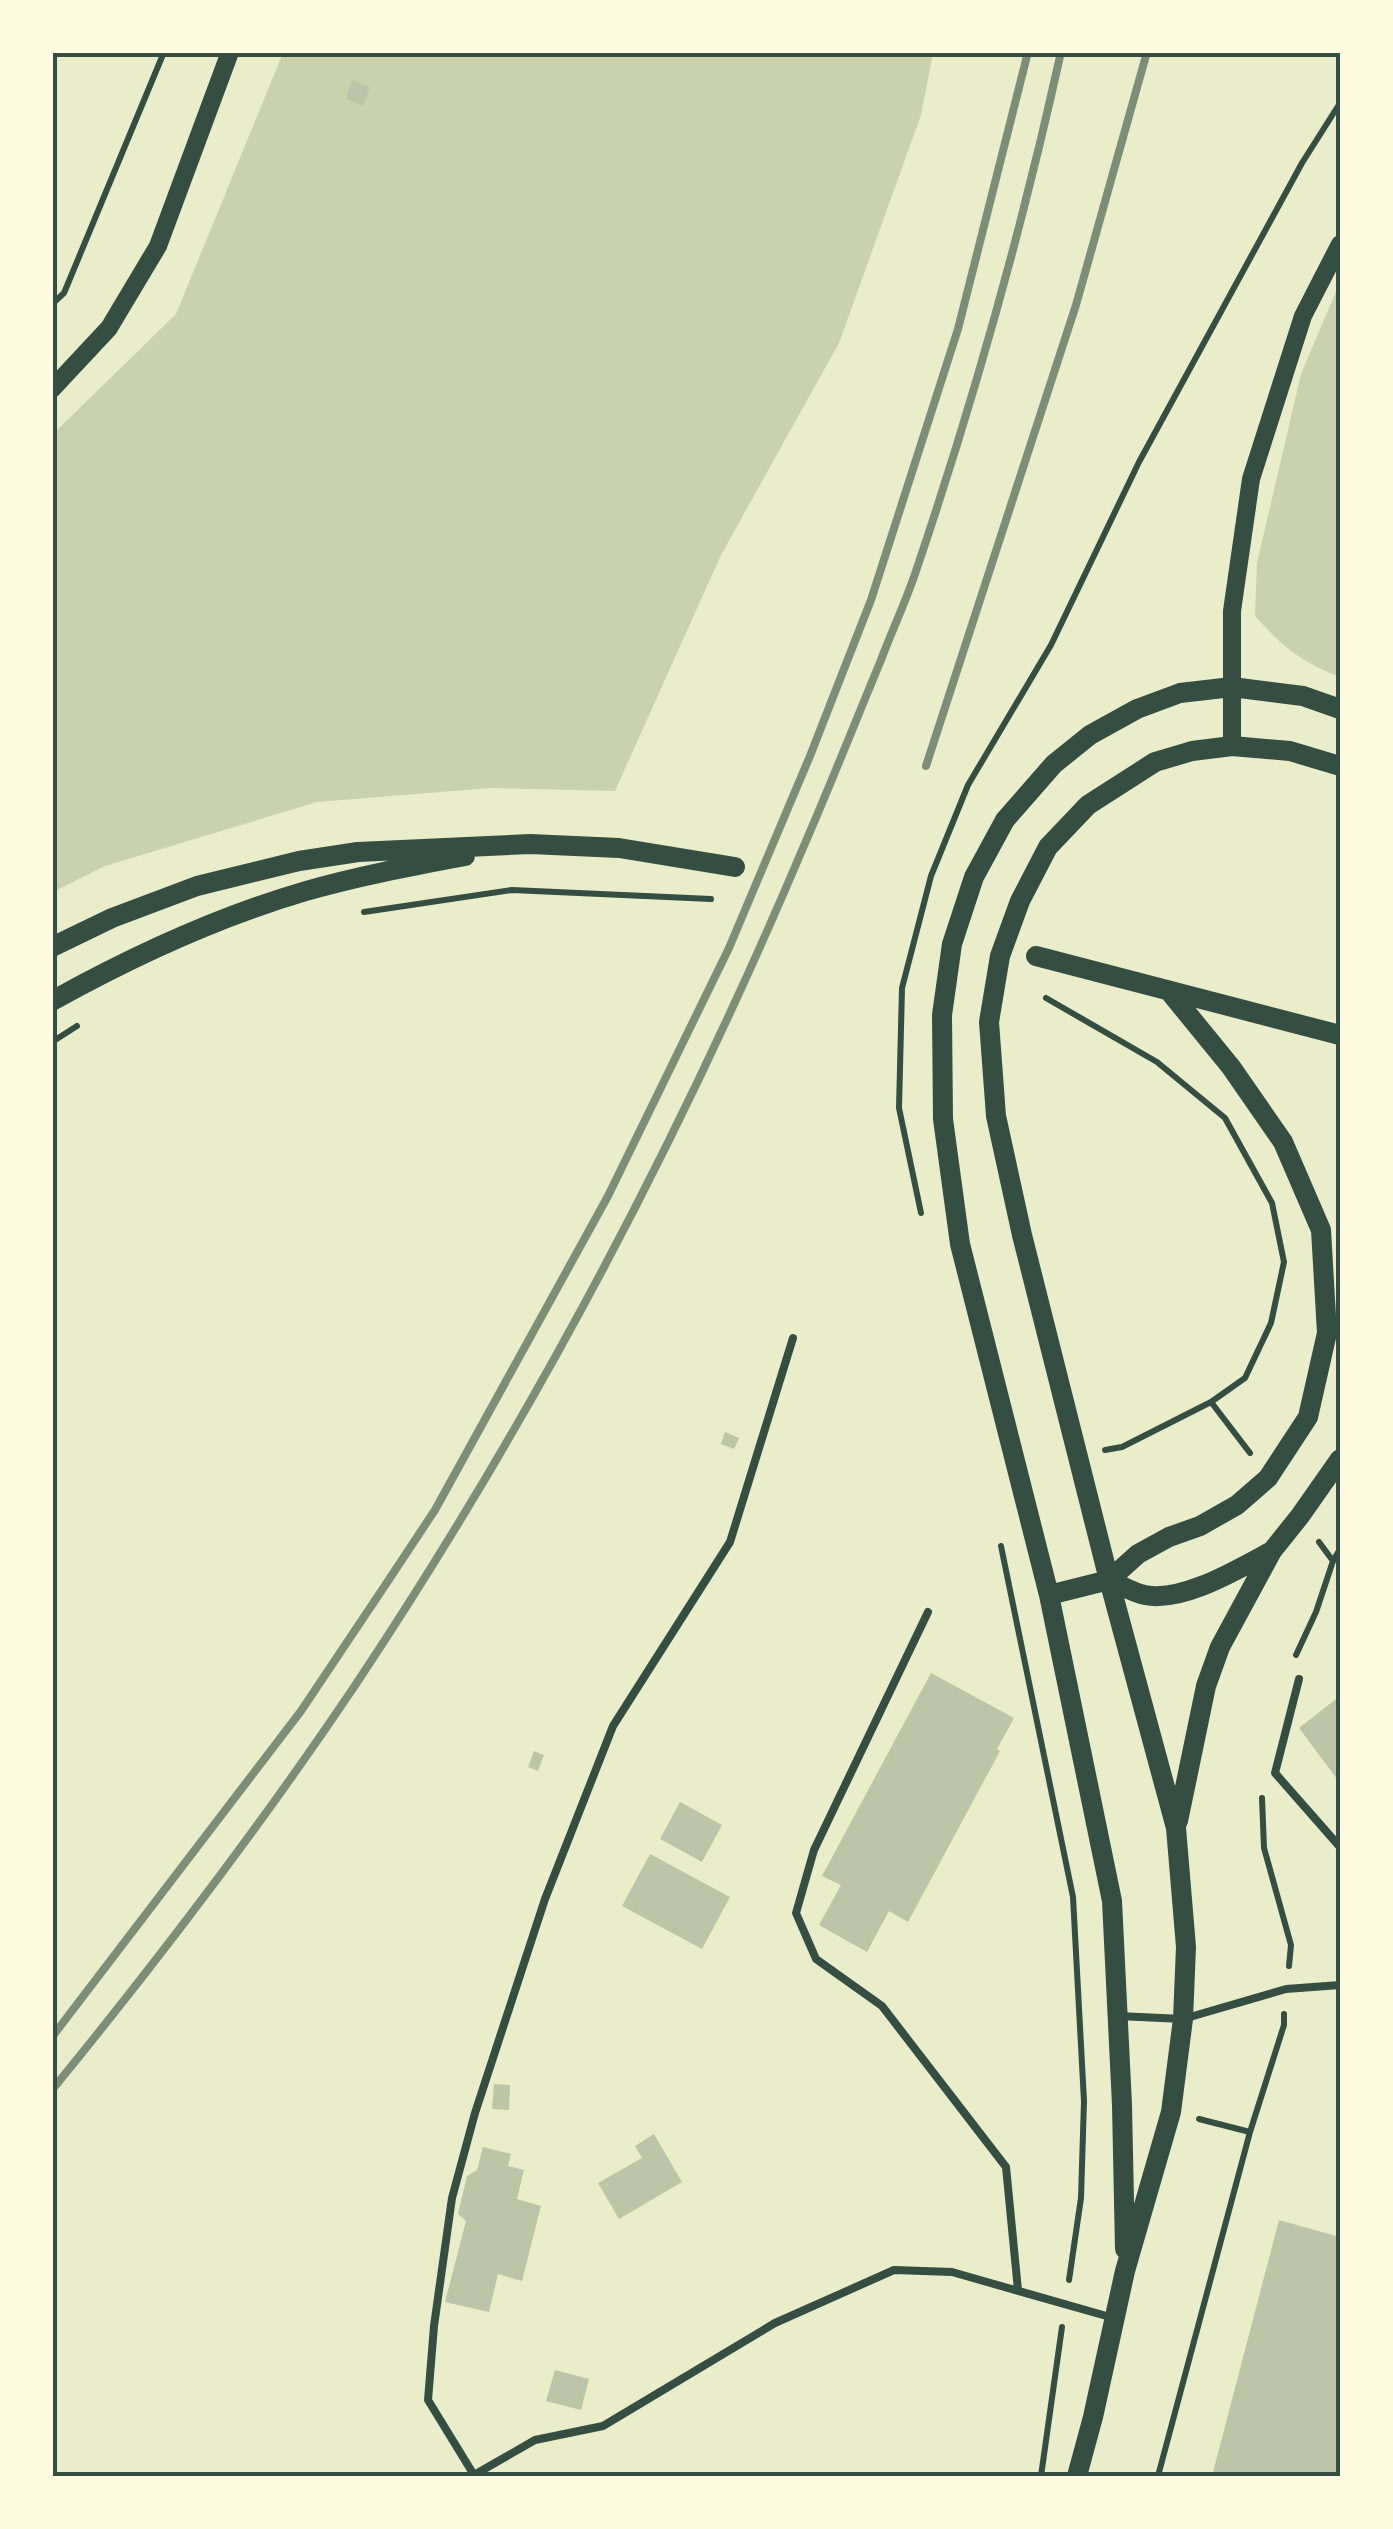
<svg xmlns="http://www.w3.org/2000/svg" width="1393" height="2529" viewBox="0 0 1393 2529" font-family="'Fira Sans Condensed',sans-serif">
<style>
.green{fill:#cad2ad}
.building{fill:#bcc5a7}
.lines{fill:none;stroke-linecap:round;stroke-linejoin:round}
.path{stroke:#344e41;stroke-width:6}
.service{stroke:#344e41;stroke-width:8}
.tertiary{stroke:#344e41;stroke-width:18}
.secondary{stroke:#344e41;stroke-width:20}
.rail{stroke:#7c8e77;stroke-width:8}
.neatline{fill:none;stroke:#344e41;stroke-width:4}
</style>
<rect width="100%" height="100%" fill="#e9edc9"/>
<path class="green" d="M283,53H933L921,115L839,343L721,555L615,791L491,788L317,802L105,866L53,892V434L176,314Z
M1340,282V677C1300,661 1284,648 1255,616L1257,563L1301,374Z"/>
<path class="building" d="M352,80L370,87L363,106L346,99Z
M725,1432L739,1438L734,1449L721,1444Z
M931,1673L1014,1718L997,1749L1000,1751L908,1922L889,1911L867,1952L819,1925L841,1885L822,1876Z
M1340,1696V1783L1299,1728Z
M534,1751L544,1755L538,1771L528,1767Z
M680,1802L722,1825L702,1862L660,1839Z
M650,1854L730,1897L702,1949L622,1906Z
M494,2084L510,2085L509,2110L492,2109Z
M654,2134L682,2182L619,2219L598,2183L642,2158L635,2146Z
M483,2147L511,2154L508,2166L524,2170L517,2199L541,2206L522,2281L498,2274L489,2312L445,2302L466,2221L458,2214L467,2176L477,2170Z
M1279,2220L1340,2237V2476H1212Z
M555,2370L589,2379L581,2410L546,2401Z"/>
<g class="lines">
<path class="path" d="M52,304L64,293L164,52
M364,912L512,890L711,899
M1046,998L1157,1062L1225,1118L1272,1203L1284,1262L1271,1323L1245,1378L1211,1402L1122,1447L1105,1450
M52,1042L77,1026
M921,1213L899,1108L902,988L931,876L968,785L1051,645L1139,462L1302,163L1340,103
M1211,1402L1250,1453
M1319,1542L1333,1561
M1001,1546L1073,1897L1084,2101L1081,2198L1069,2280
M1296,1655L1316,1612L1333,1561L1340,1549
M1262,1798L1264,1848L1291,1945L1289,1966
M1250,2132L1284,2025V2014
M1127,2475L1134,2476
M1041,2476L1062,2327
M1158,2476L1250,2132L1199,2119"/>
<path class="service" d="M793,1338L730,1542L613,1726L545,1899L475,2113L452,2198L434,2326L428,2400L474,2475L535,2440L603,2426L775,2323L894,2270L952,2272L1110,2317
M928,1612L814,1850L796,1913L816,1959L882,2006L1006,2167L1018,2290
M1299,1679L1275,1773L1340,1847
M1118,2016L1183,2019L1286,1989L1340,1985"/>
<path class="tertiary" d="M52,389L109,328L158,246L230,52
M1232,746V611L1251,479L1303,316L1340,244"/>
<path class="secondary" d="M52,947L112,918L197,886L299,861L358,852L530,844L619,848L735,867
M1036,956L1340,1035
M52,1001C133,956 217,917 306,891C358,876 412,866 465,856
M1109,1580C1121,1585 1133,1593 1145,1595C1182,1603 1238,1569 1270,1552
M1049,1595L1109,1580L1138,1554L1169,1537L1200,1526L1237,1505L1268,1478L1308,1417L1327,1333L1321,1230L1283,1142L1231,1067L1169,991
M1178,1821L1206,1686L1220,1647L1272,1551L1300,1516L1340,1459
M1125,2249L1122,2105L1112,1901L1049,1595L960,1244L943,1119L942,1015L952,944L974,877L1005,820L1054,764L1090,735L1137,709L1180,693L1232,687L1303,696L1340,709
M1077,2476L1093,2417L1125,2271L1171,2112L1183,2019L1186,1947L1176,1828L1109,1580L1022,1235L996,1116L989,1022L1000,956L1020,901L1048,847L1088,805L1155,762L1192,751L1232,746L1290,751L1340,766"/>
<path class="rail" d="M926,766L1076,305L1147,52
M52,2037L301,1711L386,1584L435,1510L608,1196L729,948L810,756L871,600L958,329L1028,52
M52,2090C159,1959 262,1824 356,1684C533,1418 682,1135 806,841C832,781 856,720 881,660C892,631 905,603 915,574C973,403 1022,229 1061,52"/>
</g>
<rect width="1393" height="2529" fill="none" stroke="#fefae0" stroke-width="110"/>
<rect x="55" y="55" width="1283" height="2419" class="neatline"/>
</svg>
